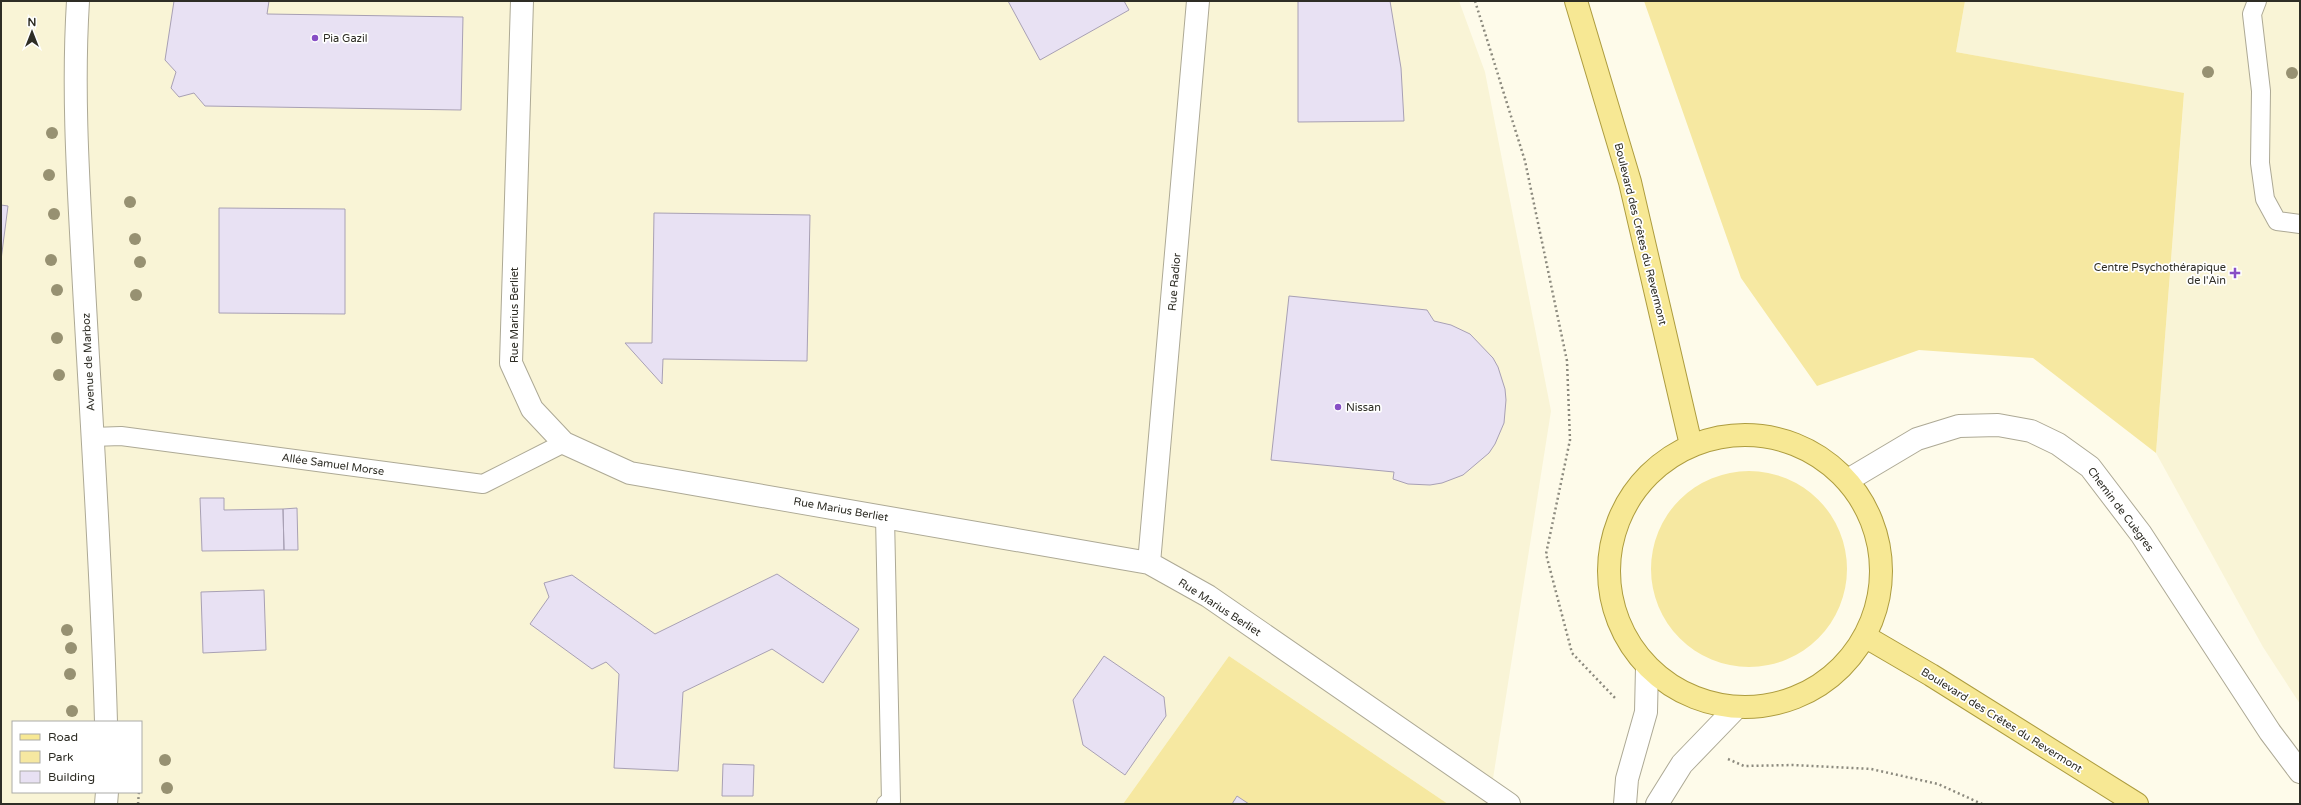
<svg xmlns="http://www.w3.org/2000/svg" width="2301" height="805" viewBox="0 0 2301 805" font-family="'Varela Round',sans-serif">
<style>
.built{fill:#f9f4d6;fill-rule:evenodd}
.green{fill:#f6e8a1}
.building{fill:#e8e1f3;stroke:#a8a0b4}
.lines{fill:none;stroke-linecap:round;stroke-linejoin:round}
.lane-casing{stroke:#ada995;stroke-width:20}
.street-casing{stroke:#ada995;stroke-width:24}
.secondary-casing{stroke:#ada995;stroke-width:24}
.primary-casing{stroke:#ad9c3f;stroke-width:24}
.path{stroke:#8c8a7e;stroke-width:2.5;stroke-dasharray:2 3;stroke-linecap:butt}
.lane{stroke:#fff;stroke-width:18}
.street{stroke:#fff;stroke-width:22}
.secondary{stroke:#fff;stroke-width:22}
.primary{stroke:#f7e894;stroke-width:22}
.tree{fill:#979172}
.poi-dot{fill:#874ec5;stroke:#fff;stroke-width:1.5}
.labels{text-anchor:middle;stroke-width:3.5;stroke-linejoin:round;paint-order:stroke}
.poi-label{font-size:11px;fill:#2e2d25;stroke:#fff;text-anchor:start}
.street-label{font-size:11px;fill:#2e2d25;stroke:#fff}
</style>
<rect width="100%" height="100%" fill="#fefbea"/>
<path class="built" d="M1,1H1459L1485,72L1551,411L1489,804H1448L1229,656L1123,804H1ZM13,722H141V792H13Z
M1965,1H2300V704L2263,647L2156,453L2184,94L1956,52Z"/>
<path class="green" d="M1644,1H1965L1956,52L2184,93L2156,453L2033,358L1919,350L1817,386L1741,278Z
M1651 569a98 98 0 1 1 196 0a98 98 0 1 1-196 0Z
M1229,656L1448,804H1123Z"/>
<path class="building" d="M174,1H269L267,14L463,17L461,110L205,106L194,93L179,97L171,88L176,72L165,60Z
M1008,1H1124L1129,10L1040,60Z
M1298,1H1390L1401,68L1404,121L1298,122Z
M1,205L8,206L1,260Z
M219,208L345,209V314L219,313Z
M654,213L810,215L807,361L663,359L662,384L625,343H652Z
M1289,296L1427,310L1434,321L1451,325L1470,334L1493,358L1498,367L1505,389L1506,400L1504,423L1495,444L1489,453L1463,475L1442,483L1430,485L1408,484L1393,479L1394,472L1271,460Z
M200,498H224V510L283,509L284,550L202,551Z
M297,508L298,550H284L283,509Z
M777,574L859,629L823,683L772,649L683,692L678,771L614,768L619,674L606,662L592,669L530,624L549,597L544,583L572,575L655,634Z
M264,590L266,650L203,653L201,592Z
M1104,656L1164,697L1166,716L1125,775L1083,745L1073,700Z
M723,764L754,765L753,796H722Z
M1237,796L1249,804H1232Z"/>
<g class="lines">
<defs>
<path id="lane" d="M2257,1L2252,14L2261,91L2260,163L2265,199L2277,221L2300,224
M92,437L121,436L483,484L564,443
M885,517L891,801L886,804"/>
<path id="street" d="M522,1L511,363L532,409L564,443L630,473L1149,563L1208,596L1509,804
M1848,480L1917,439L1959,426L1998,425L2031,431L2058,444L2090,467L2141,534L2270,732L2300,772
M1149,563L1198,1
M1625,804L1627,779L1646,712L1647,667
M1657,804L1682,764L1736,708"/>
<path id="secondary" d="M78,1C72,97 79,192 84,287C92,432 102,577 106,722
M106,804L107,792"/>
<path id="primary" d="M1576,1L1630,182L1691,445
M1609 571a136 136 0 1 1 272 0a136 136 0 1 1-272 0Z
M1866,637L1931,675L2137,804"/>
</defs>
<use href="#lane" class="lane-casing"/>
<use href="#street" class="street-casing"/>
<use href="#secondary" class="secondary-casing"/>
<use href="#primary" class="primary-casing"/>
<path class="path" d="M1475,1L1525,161L1567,361L1570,440L1546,554L1572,653L1616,699
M1728,759L1744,766L1793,765L1871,769L1938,784L1982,804
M138,804L139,792"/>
<use href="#lane" class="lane"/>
<use href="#street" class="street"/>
<use href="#secondary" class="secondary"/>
<use href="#primary" class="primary"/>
</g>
<g class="tree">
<circle cx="2208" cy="72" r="6"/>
<circle cx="2292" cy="73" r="6"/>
<circle cx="52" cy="133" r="6"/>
<circle cx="49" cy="175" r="6"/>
<circle cx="130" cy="202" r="6"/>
<circle cx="54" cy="214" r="6"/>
<circle cx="135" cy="239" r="6"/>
<circle cx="51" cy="260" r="6"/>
<circle cx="140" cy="262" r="6"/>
<circle cx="57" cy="290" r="6"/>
<circle cx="136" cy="295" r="6"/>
<circle cx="57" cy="338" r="6"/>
<circle cx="59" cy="375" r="6"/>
<circle cx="67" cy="630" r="6"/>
<circle cx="71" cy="648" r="6"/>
<circle cx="70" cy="674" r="6"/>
<circle cx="72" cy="711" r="6"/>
<circle cx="165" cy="760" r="6"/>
<circle cx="167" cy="788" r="6"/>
</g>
<g class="poi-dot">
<circle cx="315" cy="38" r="4"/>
<path d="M2233 267h4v4h4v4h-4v4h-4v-4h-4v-4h4z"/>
<circle cx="1338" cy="407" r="4"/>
</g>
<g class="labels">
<g class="poi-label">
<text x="323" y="42">Pia Gazil</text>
<text x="2226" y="271" text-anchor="end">Centre Psychothérapique<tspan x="2226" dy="13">de l'Ain</tspan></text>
<text x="1346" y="411">Nissan</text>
</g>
<g class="street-label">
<text transform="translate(1641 234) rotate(76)" y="4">Boulevard des Crêtes du Revermont</text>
<text transform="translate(1174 282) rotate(-85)" y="4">Rue Radior</text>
<text transform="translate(514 315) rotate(-90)" y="4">Rue Marius Berliet</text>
<text transform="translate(88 362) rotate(-93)" y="4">Avenue de Marboz</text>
<text transform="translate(333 464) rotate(8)" y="4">Allée Samuel Morse</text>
<text transform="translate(841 509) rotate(10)" y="4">Rue Marius Berliet</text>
<text transform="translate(2121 509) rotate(53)" y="4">Chemin de Cuègres</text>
<text transform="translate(1220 607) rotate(33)" y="4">Rue Marius Berliet</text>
<text transform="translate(2002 720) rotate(32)" y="4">Boulevard des Crêtes du Revermont</text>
</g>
</g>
<rect width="2301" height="805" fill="none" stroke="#2e2d25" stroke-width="4"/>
<rect x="12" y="721" width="130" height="72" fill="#ffffff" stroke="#ababa8"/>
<rect x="20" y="734" width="20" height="6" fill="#f7e894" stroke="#ababa8"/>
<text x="48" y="741" font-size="12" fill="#2e2d25">Road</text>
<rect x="20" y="751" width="20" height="12" fill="#f6e8a1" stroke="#ababa8"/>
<text x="48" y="761" font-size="12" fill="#2e2d25">Park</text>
<rect x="20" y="771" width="20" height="12" fill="#e8e1f3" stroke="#ababa8"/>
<text x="48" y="781" font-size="12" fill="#2e2d25">Building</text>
<g transform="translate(32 32)" stroke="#ffffff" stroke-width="3" paint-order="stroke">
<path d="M0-3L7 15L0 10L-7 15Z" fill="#2e2d25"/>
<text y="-6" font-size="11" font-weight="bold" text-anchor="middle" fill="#2e2d25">N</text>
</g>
</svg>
